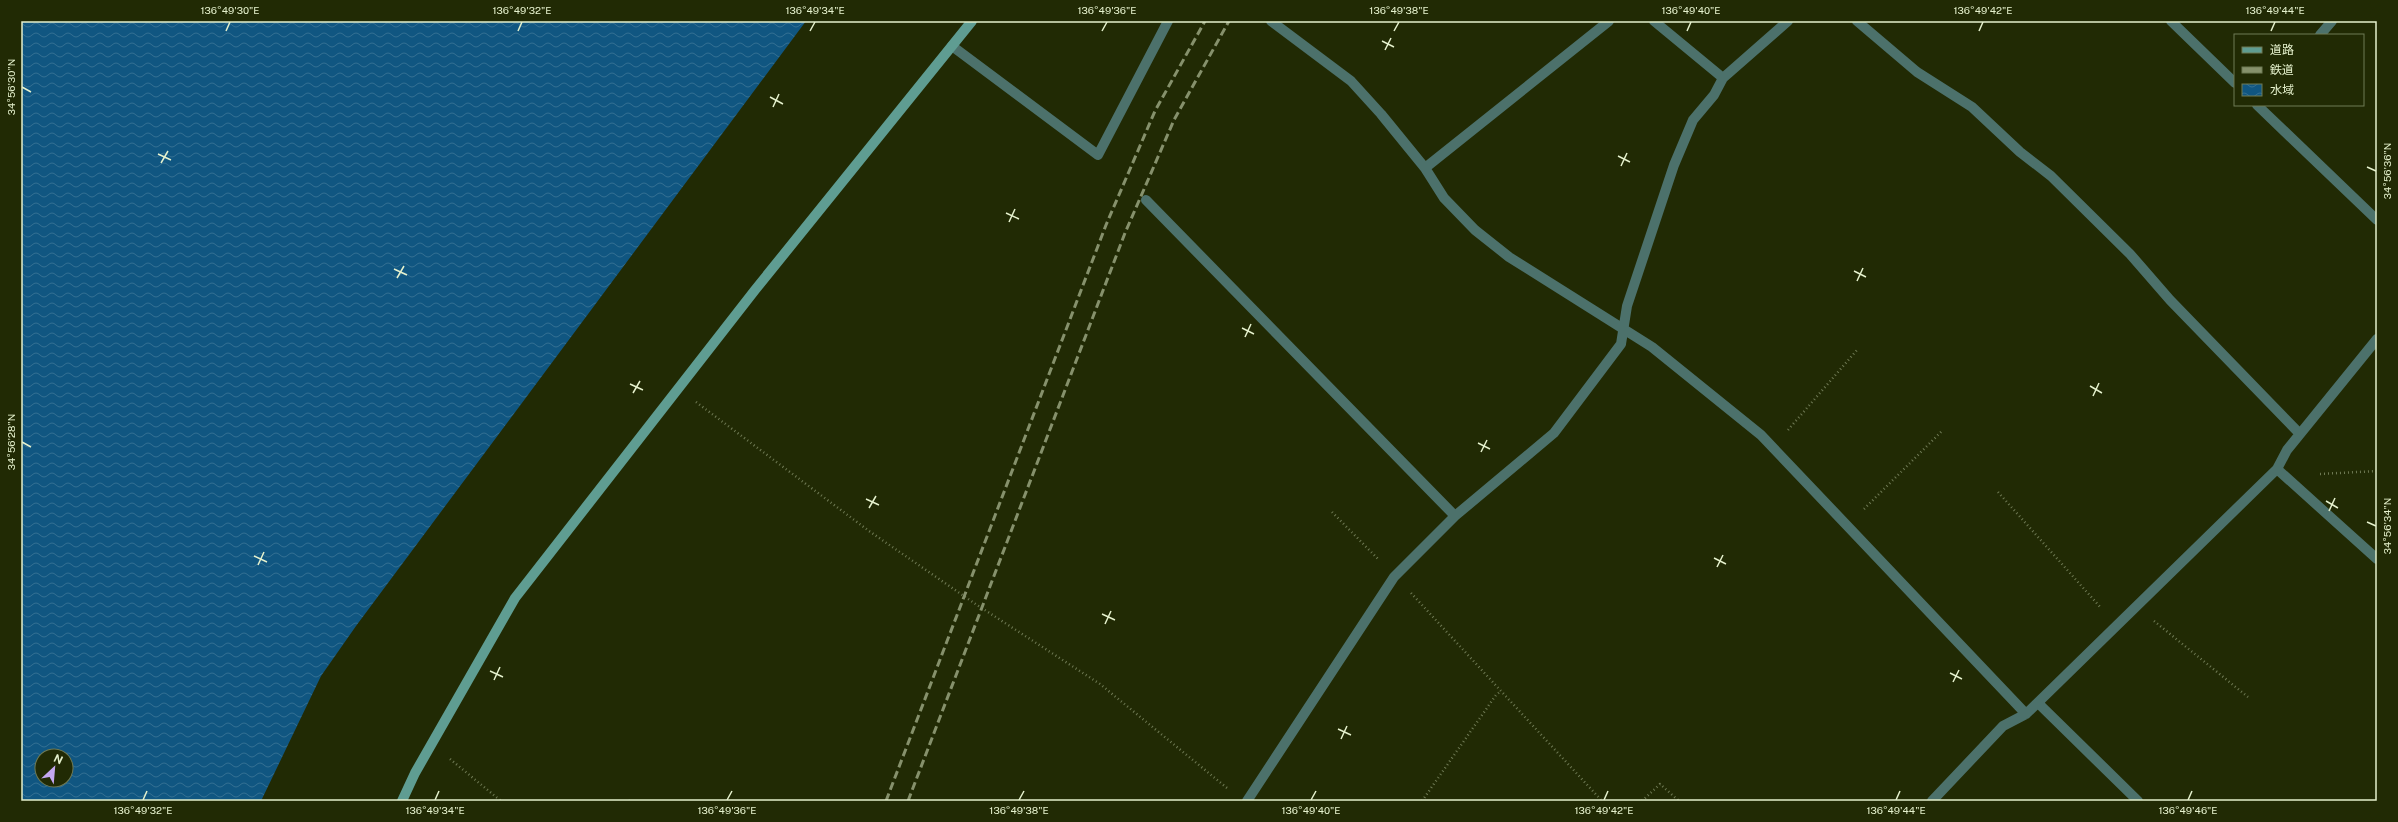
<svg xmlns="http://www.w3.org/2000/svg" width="2398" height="822" viewBox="0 0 2398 822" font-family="'Public Sans','Noto Sans JP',sans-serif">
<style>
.water{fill:url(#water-waves);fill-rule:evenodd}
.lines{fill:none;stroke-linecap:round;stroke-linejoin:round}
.path{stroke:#6f7a54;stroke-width:2.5;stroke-dasharray:1 3;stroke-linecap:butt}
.street{stroke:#4c716b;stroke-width:10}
.secondary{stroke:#5f9d92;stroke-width:10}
.rail{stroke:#86916c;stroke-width:3;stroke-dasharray:8 4;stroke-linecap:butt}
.ticks{fill:none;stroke:#e5f1cd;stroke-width:1.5}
.neatline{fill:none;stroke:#e5f1cd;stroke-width:1.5}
.ticks-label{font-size:10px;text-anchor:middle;fill:#e5f1cd}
</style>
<defs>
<pattern id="water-waves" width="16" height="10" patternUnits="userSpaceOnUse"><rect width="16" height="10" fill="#105681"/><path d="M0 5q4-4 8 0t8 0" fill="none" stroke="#336f92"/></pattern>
</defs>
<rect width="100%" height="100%" fill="#212a04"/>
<path class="water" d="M21,21H806L356,626L321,676L261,801H21ZM42,756H66V780H42Z"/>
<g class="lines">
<path class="path" d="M696,402L869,531L977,605L1100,684L1227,788
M1788,430L1857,350
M2320,474L2377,471
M1998,492L2101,608
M1864,509L1943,430
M1332,512L1378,559
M1411,593L1602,801
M2154,621L2248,697
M450,759L501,801
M629,801L632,800
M1422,801L1496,695L1501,691
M1642,801L1660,784L1679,801"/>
<path class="street" d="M1271,21L1351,81L1381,114L1425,168L1444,198L1475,230L1509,257L1652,347L1761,435L2026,714
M1654,21L1723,78L1788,21
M1857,21L1917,72L1972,107L2020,152L2051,176L2130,254L2170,300L2300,434
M2171,21L2235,83
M2320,35L2332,21
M952,46L1098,155L1168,21
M2257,105L2377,220
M1425,168L1609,21
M1146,200L1455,516
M2277,469L2377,559
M2038,703L2138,801
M1247,801L1394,577L1455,516L1554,433L1621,344L1627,306L1674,165L1693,120L1714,95L1723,78
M1932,801L2003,726L2026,714L2277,469L2287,450L2377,339"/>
<path class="secondary" d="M402,801L415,773L515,598L755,290L972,21"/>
<path class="rail" d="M886,801L1106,225L1155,111L1205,21
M908,801L1125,233L1174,120L1229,21"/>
</g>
<path class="ticks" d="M226,31L230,22M518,31L522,22M810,31L815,22M1102,31L1107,22M1394,31L1399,22M1687,31L1691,22M1979,31L1983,22M2271,31L2275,22M1382,41L1394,47M1385,50L1391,38M22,87L31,92M770,97L783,104M773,107L779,94M158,154L171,160M1618,156L1630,162M161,163L168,151M1621,166L1627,153M2367,167L2376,171M1006,213L1019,219M1009,222L1015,209M394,269L407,275M1854,271L1866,277M397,278L404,266M1857,281L1863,268M1242,328L1254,334M1245,337L1251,324M630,384L643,390M2090,386L2102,393M633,393L640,381M2093,396L2099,383M22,442L31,447M1478,443L1490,449M1481,452L1487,440M866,499L879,505M2326,501L2338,508M869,508L876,496M2329,511L2335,498M2367,522L2376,526M254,556L267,562M1714,558L1726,564M258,565L264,552M1717,567L1723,555M1102,614L1115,620M1105,624L1111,611M490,671L503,677M1950,673L1962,679M494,680L500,667M1953,682L1959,670M1338,729L1351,735M1341,739L1347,726M143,800L147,791M435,800L439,791M727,800L732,791M1019,800L1024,791M1311,800L1316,791M1604,800L1608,791M1896,800L1900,791M2188,800L2192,791"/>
<rect width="2398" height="822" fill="none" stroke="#212a04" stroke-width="44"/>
<rect x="2234" y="34" width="130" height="72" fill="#212a04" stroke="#6f7a54"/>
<rect x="2242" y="47" width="20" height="6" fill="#5f9d92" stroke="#6f7a54"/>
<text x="2270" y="54" font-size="12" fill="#e5f1cd">道路</text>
<rect x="2242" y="67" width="20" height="6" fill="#86916c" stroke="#6f7a54"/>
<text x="2270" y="74" font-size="12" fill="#e5f1cd">鉄道</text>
<rect x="2242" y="84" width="20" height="12" fill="url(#water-waves)" stroke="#6f7a54"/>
<text x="2270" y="94" font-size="12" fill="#e5f1cd">水域</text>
<g transform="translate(54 768) rotate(26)"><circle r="19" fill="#212a04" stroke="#6f7a54"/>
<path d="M0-3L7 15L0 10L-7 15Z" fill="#c4a7f1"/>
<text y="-6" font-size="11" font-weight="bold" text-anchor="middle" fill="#e5f1cd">N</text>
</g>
<rect x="22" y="22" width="2354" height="778" class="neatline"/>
<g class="ticks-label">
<text x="230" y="14">136°49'30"E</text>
<text x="522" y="14">136°49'32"E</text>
<text x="815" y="14">136°49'34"E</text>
<text x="1107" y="14">136°49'36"E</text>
<text x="1399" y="14">136°49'38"E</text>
<text x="1691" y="14">136°49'40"E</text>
<text x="1983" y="14">136°49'42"E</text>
<text x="2275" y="14">136°49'44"E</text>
<text transform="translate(11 87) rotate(-90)" y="4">34°56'30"N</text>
<text transform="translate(2387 171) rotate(-90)" y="4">34°56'36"N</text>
<text transform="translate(11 442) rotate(-90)" y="4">34°56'28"N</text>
<text transform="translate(2387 526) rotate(-90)" y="4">34°56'34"N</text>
<text x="143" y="814">136°49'32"E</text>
<text x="435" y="814">136°49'34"E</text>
<text x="727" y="814">136°49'36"E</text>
<text x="1019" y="814">136°49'38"E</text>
<text x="1311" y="814">136°49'40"E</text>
<text x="1604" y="814">136°49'42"E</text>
<text x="1896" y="814">136°49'44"E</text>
<text x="2188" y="814">136°49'46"E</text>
</g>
</svg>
